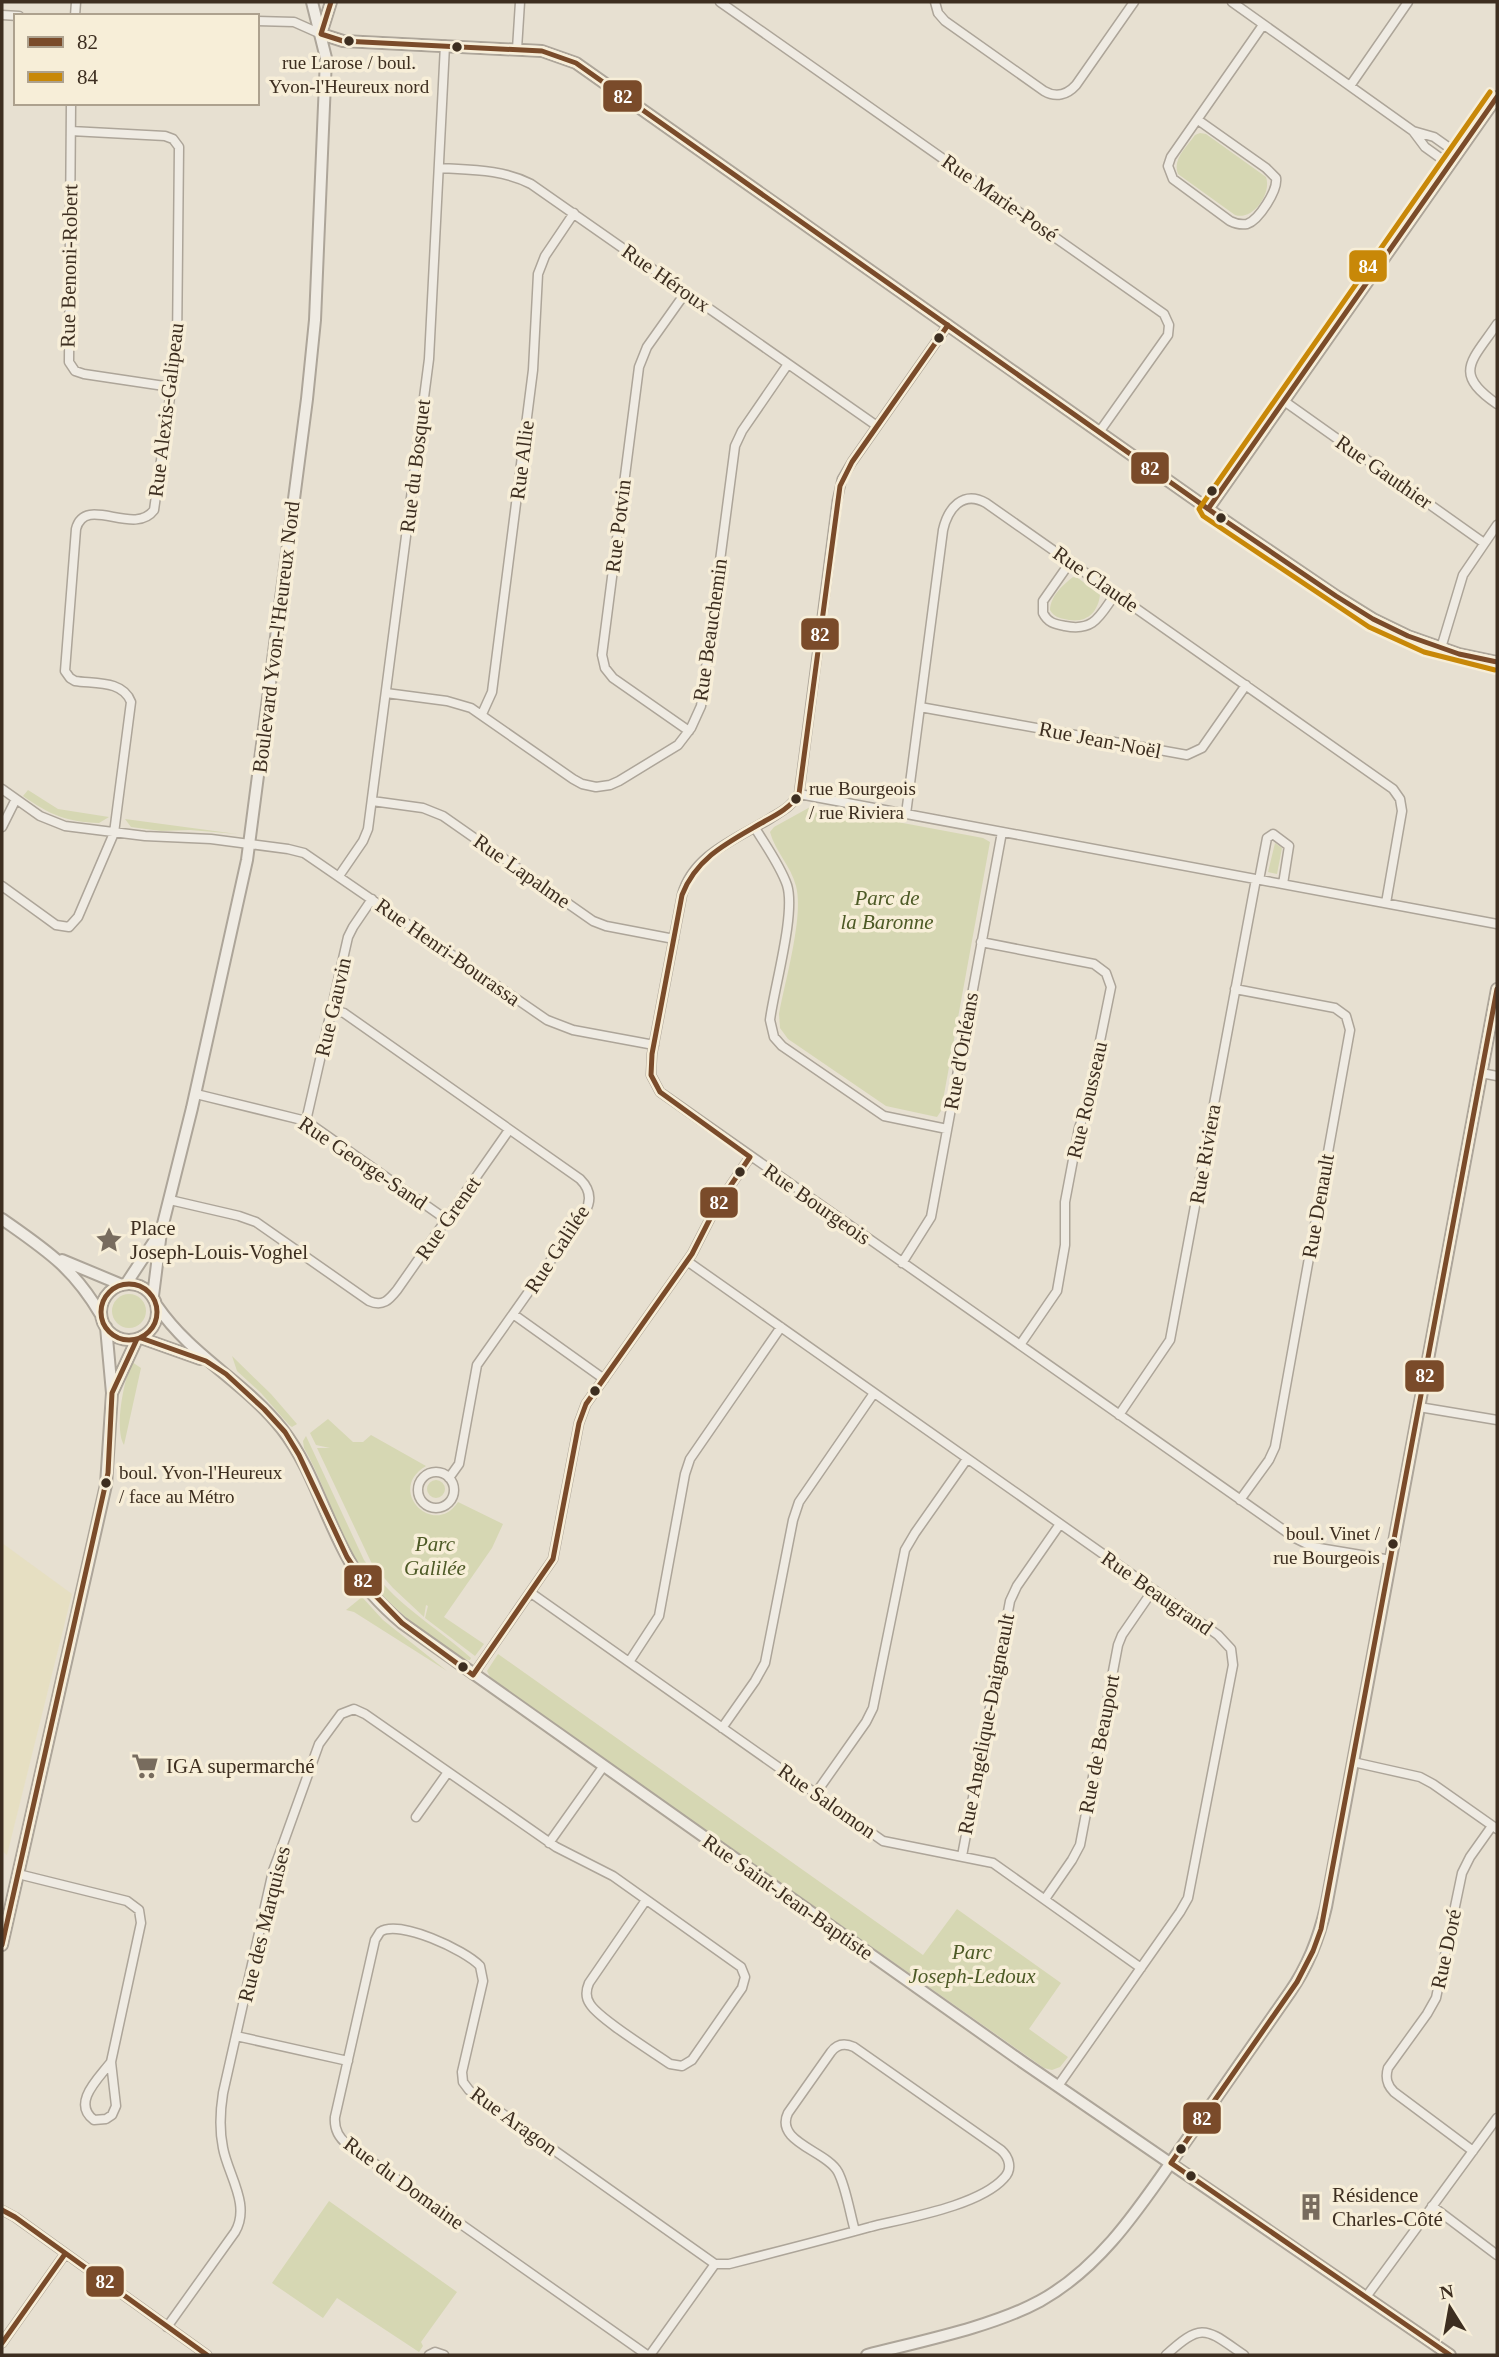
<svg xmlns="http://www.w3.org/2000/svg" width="1499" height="2357" viewBox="0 0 1499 2357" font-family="'Times New Roman',serif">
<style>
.farmland{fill:#e6dfc2}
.green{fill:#d6d7b3}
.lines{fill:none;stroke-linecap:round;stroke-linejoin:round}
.minor-casing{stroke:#ada599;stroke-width:11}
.tertiary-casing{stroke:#ada599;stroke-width:14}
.minor{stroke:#efebe3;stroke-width:8}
.tertiary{stroke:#efebe3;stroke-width:10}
.bus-1-casing{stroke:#f7eed8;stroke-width:10}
.bus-2-casing{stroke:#f7eed8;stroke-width:10}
.bus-1{stroke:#7a4b2a;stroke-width:5}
.bus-2{stroke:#c88808;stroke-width:5}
.bus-dot{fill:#3d2e20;stroke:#f7eed8;stroke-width:2.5}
.labels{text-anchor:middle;stroke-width:7;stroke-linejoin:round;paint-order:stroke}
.bus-label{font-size:19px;fill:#3d2e20;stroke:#f7eed8;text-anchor:start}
.street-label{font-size:21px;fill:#3d2e20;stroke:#f7eed8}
.park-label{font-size:21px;font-style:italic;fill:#4d5a26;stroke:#f7eed8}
.poi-label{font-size:21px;fill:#3d2e20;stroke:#f7eed8;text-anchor:start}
.line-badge{stroke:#f7eed8;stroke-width:2.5}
.badge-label{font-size:19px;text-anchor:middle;font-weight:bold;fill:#fff}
</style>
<rect width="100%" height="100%" fill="#e7e0d1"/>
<path class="farmland" d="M2,1543L72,1594L7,1855L2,1851Z"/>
<path class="green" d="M1200,133L1206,134L1266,177C1272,193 1253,221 1235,215L1178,174C1172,159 1187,147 1195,135Z
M1073,577L1078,578L1100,595C1098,612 1087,623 1069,620C1060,618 1055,618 1050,610C1051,595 1063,585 1073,577Z
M28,790L58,809L109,817L99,823C67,822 50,815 23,796Z
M812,806L983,838L990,842L941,1111L937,1117L886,1106L788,1039L780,1028L779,1014C785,981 804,916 796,886C791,866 775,851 770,832L774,827Z
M125,819L237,834L190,830L161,831L131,827Z
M1275,843L1282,848L1277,874L1268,872Z
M112 1311a17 17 0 1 1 34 0a17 17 0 1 1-34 0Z
M232,1356L271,1394L297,1424L292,1427L289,1425L261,1393L237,1371Z
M132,1362L141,1368L124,1445C114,1429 124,1379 132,1362Z
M328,1419L353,1442H363L371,1435L426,1466C385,1490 434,1539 458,1502L503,1524L492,1548L444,1617L484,1644L475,1656L425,1618L428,1606L426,1605L424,1617L393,1588L372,1564L317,1448H330L316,1445L310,1433Z
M306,1436L364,1560C394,1604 433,1624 471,1658L470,1660L462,1659C427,1634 390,1609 365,1574C338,1536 327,1488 304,1448L303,1441Z
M427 1489a9 9 0 1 1 18 0a9 9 0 1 1-18 0Z
M362,1597L383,1620L447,1671L354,1612L346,1610Z
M498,1654L923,1955L957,1909L1061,1983L1029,2029L1068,2057L1060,2067L1052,2070L1044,2068L491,1679L487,1671Z
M329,2201L457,2292L421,2342L423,2346L419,2352L337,2298L323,2318L272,2283Z"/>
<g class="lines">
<defs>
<path id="minor" d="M720,2L1164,314L1169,325L1168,335L1100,431
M935,2L938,13L945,21L1044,91C1056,98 1067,95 1076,85L1134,2
M1232,2L1413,131L1425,147L1450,165
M2,15L19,16
M75,16L76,2
M257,21L294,22L321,34
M517,49L520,2
M1350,86L1408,2
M71,103L69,362L75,371L84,374L171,387
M1198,120L1266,168L1276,178C1278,190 1259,220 1247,224C1241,225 1236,224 1230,221L1173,179L1168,166L1171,157L1263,25
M1413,131L1434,137L1458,154
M439,168C470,170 502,169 531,184L877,426
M686,292L647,347L639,367L602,655L605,668L613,678L689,731
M1497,324C1472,361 1452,373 1497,404
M948,325L852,462L842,479L837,501L799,794C792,806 782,811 771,818C737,839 693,854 682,895L652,1054L651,1075L660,1092L1295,1538L1313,1547L1391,1560
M1284,401L1484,543
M1071,561L1043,601V613C1048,623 1055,624 1065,626C1095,632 1100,615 1116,593
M1441,648L1463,575L1497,525
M386,693L447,701L471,708L573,779L582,784L596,787L610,785L619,781L678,745L691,728L701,706L735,446L742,431L788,364
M920,707L1187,755L1202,748L1246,685
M482,714L492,692L533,370L538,274L545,256L574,213
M2,789L40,816L65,826L145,836L211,839L288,849L304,853L547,1020L573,1030L654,1045
M799,794L1497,924
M372,801L423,808L443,816L593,921L606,926L674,939
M906,814L943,530C948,508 963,490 986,503L1393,789L1400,799L1402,811L1386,903
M2,827L16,799
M755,828C766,846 780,865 787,885C796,913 774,988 770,1020L774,1037L782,1046L884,1116L947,1129
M339,876L363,841L368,829L429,359L445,45
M1259,880L1267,838L1273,834L1289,846L1283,884
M2,886L56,925L69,927L78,917L114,833L131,702C123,680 94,684 75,681L70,678L65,671L76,529C85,494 134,537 154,510L177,347L179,147L173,139L165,136L71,131
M981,942L1094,964L1106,973L1111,987L1087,1105L1079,1128L1065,1202V1245L1057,1291L1020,1345
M1235,989L1335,1008L1346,1016L1350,1030L1275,1447L1269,1460L1240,1500
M332,1010L344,1013L580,1179C590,1189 592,1200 585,1212L477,1365L459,1464L449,1478
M1481,1073L1497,1076
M196,1094L306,1121L447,1220
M306,1121L348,937L353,927L372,899
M170,1200L239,1216L256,1222L369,1301C383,1307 389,1300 397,1290L509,1130
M687,1261L1218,1635L1231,1649L1233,1665L1188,1898L1180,1912L1058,2086
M902,1263L931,1217L1002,832
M513,1314L604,1379
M1419,1407L1497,1420
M1119,1415L1170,1340L1256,879
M418 1490a18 18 0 1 1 36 0a18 18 0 1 1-36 0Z
M531,1593L883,1841L993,1863L1141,1968
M629,1662L659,1616L685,1474L690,1459L781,1327
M473,1675L553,1559L579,1423L586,1404L692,1254L716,1207L750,1157
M722,1728L755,1681L765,1663L793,1520L799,1502L874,1393
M1353,1762L1420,1777L1433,1784L1497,1829
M816,1793L866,1722L873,1708L905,1550L915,1533L967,1459
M416,1817L448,1772
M549,1843L603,1767
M962,1856L1010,1601L1017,1586L1060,1524
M18,1874L127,1901L139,1910L141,1923L111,2062L116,2106L112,2115L106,2119L94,2120C71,2103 99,2078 111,2062
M1045,1899L1072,1860L1080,1845L1118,1645L1122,1635L1153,1590
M236,2036L348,2061
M1473,2151L1394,2092C1387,2085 1385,2078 1388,2068L1427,2014L1436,1998L1462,1873L1470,1857L1492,1826
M1432,2206L1497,2255
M2,2210L15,2217L207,2355
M1366,2297L1497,2118
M167,2327L235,2232C251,2205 228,2175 223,2148C219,2129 220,2112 223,2093L273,1871L279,1855L319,1744L341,1714L354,1709L365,1714L556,1847L613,1876L741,1967L745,1977L742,1988L692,2060L682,2066L670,2064C653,2052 599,2019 590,2004C585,1997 586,1990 589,1983L646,1900
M2,2343L65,2254
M429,2355L435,2352L444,2355
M647,2355L347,2144C338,2137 334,2129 335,2117L375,1940L380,1932C399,1919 465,1950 480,1966L483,1981L462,2072L463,2082L469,2090L715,2264
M650,2355L715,2264H729C776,2252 823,2240 870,2227C906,2218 979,2206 1004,2178C1013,2169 1009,2157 1001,2150L854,2047C845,2043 837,2044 831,2052L788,2113C774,2142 827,2151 838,2172C846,2187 850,2214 855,2231
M1166,2355C1203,2321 1206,2329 1244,2355"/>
<path id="tertiary" d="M321,34L343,41L542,51L576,63L1221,518L1336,596L1373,619L1408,636L1459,654L1497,662
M321,34L331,2
M1208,509L1497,97
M2,1219C46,1250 73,1267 101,1315
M62,1260L122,1285
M126,1284L159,1234
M101 1312a28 28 0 1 1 56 0a28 28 0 1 1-56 0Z
M153,1296L161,1232L192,1108L247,860L307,399L315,320L326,58L312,2
M157,1306C192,1357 245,1382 282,1429C314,1470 326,1523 353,1567C365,1589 383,1607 402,1623L1024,2063L1450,2355
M141,1338L200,1359
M112,1393L137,1339
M2,1945L106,1485L112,1393L106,1327
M867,2355C921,2341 992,2327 1040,2301C1105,2265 1144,2200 1186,2141C1221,2091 1255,2042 1290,1992C1308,1966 1319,1938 1326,1907L1497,989"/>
</defs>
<use href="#minor" class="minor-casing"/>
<use href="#tertiary" class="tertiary-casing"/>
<use href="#minor" class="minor"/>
<use href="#tertiary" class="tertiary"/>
<defs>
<path id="bus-1" d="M331,2L321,34L343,41L542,51L576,63L1221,518L1336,596L1373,619L1408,636L1459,654L1497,662
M1208,509L1497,97
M101 1312a28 28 0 1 1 56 0a28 28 0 1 1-56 0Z
M141,1338L206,1361L226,1374L264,1409L285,1432L299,1455L347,1557L367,1587L402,1623L473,1675L553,1559L579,1423L586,1404L692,1254L716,1207L750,1157L660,1092L651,1075L652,1054L682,895C697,856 731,841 765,821C778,814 791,807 799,794L840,486L852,462L948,325
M2,1945L108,1473L112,1393L137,1339
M2,2210L15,2217L207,2355
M2,2343L65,2254
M1450,2355L1171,2163L1297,1982L1313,1951L1321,1929L1497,989"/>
<path id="bus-2" d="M1490,92L1199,509L1203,516L1369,627L1424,652L1495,670"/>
</defs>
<use href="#bus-1" class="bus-1-casing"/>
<use href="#bus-2" class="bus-2-casing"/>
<use href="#bus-1" class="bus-1"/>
<use href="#bus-2" class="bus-2"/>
</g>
<defs>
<symbol id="sight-bare" viewBox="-9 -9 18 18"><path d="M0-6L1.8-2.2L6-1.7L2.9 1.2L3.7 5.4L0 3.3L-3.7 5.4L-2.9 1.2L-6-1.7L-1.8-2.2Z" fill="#786c5e" stroke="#f7eed8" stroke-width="2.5" paint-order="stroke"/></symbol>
<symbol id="supermarket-bare" viewBox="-9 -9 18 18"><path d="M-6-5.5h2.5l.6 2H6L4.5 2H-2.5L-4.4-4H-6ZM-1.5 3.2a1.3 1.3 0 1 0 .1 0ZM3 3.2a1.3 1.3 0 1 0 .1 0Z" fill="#786c5e" stroke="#f7eed8" stroke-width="2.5" paint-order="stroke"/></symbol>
<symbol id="building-bare" viewBox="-9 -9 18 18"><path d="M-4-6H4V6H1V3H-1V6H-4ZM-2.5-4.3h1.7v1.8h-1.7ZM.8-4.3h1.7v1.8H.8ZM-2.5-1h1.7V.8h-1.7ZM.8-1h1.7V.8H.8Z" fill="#786c5e" stroke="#f7eed8" stroke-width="2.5" paint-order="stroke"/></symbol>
</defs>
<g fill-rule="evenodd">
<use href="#sight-bare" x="90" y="1221" width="38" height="38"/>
<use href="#supermarket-bare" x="126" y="1747" width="38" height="38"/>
<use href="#building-bare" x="1292" y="2188" width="38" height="38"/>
</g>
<g class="bus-dot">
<circle cx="349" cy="41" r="6"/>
<circle cx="457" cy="47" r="6"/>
<circle cx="939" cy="338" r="6"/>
<circle cx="1212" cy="491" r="6"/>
<circle cx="1221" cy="518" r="6"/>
<circle cx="796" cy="799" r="6"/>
<circle cx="740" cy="1172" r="6"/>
<circle cx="595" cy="1391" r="6"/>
<circle cx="106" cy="1483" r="6"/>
<circle cx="1393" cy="1544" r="6"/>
<circle cx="463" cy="1667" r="6"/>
<circle cx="1181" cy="2149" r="6"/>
<circle cx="1191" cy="2176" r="6"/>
</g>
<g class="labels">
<g class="bus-label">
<text x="349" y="69" text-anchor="middle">rue Larose / boul.<tspan x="349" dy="24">Yvon-l'Heureux nord</tspan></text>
<text x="809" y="795">rue Bourgeois<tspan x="809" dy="24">/ rue Riviera</tspan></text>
<text x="119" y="1479">boul. Yvon-l'Heureux<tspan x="119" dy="24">/ face au Métro</tspan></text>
<text x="1380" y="1540" text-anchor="end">boul. Vinet /<tspan x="1380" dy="24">rue Bourgeois</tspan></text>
</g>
<g class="street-label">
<text transform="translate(1000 198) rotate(35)" y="7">Rue Marie-Posé</text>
<text transform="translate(69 266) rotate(-89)" y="7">Rue Benoni-Robert</text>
<text transform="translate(666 278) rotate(35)" y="7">Rue Héroux</text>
<text transform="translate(166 410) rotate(-83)" y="7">Rue Alexis-Galipeau</text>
<text transform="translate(522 460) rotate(-83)" y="7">Rue Allie</text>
<text transform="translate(415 466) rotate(-83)" y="7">Rue du Bosquet</text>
<text transform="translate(1384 472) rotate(35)" y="7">Rue Gauthier</text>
<text transform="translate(618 526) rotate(-83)" y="7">Rue Potvin</text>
<text transform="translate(1096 579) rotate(35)" y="7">Rue Claude</text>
<text transform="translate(710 630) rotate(-82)" y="7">Rue Beauchemin</text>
<text transform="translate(276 637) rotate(-83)" y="7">Boulevard Yvon-l'Heureux Nord</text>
<text transform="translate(1100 740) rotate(11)" y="7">Rue Jean-Noël</text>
<text transform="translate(522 871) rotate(35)" y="7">Rue Lapalme</text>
<text transform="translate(448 952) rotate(35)" y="7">Rue Henri-Bourassa</text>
<text transform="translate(333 1007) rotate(-77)" y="7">Rue Gauvin</text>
<text transform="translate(961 1051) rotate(-80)" y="7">Rue d'Orléans</text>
<text transform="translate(1087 1100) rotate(-77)" y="7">Rue Rousseau</text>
<text transform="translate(1205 1154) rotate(-80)" y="7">Rue Riviera</text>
<text transform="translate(363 1163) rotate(34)" y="7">Rue George-Sand</text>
<text transform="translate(817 1204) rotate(35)" y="7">Rue Bourgeois</text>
<text transform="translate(1318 1206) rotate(-80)" y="7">Rue Denault</text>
<text transform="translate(448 1218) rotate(-55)" y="7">Rue Grenet</text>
<text transform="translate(557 1249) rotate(-57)" y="7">Rue Galilée</text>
<text transform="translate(1157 1593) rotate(35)" y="7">Rue Beaugrand</text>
<text transform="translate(986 1724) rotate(-79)" y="7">Rue Angelique-Daigneault</text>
<text transform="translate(1099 1744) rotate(-79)" y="7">Rue de Beauport</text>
<text transform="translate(827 1801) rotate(35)" y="7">Rue Salomon</text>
<text transform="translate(788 1897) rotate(35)" y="7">Rue Saint-Jean-Baptiste</text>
<text transform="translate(264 1924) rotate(-76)" y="7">Rue des Marquises</text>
<text transform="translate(1446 1949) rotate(-78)" y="7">Rue Doré</text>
<text transform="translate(514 2121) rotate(36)" y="7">Rue Aragon</text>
<text transform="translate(404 2183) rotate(36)" y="7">Rue du Domaine</text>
</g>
<g class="park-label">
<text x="887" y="905">Parc de<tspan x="887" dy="24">la Baronne</tspan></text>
<text x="435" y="1551">Parc<tspan x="435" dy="24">Galilée</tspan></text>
<text x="972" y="1959">Parc<tspan x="972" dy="24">Joseph-Ledoux</tspan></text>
</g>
<g class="poi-label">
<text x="130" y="1235">Place<tspan x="130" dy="24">Joseph-Louis-Voghel</tspan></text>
<text x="166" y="1773">IGA supermarché</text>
<text x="1332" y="2202">Résidence<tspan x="1332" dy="24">Charles-Côté</tspan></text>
</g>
</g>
<g class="line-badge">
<rect x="602" y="79" width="41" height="34" rx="7" fill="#7a4b2a"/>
<rect x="1348" y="249" width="40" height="34" rx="7" fill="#c88808"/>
<rect x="1130" y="451" width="40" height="34" rx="7" fill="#7a4b2a"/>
<rect x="800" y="617" width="40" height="34" rx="7" fill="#7a4b2a"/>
<rect x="699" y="1186" width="40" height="33" rx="7" fill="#7a4b2a"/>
<rect x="1404" y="1359" width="41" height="34" rx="7" fill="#7a4b2a"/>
<rect x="343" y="1564" width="40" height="33" rx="7" fill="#7a4b2a"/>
<rect x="1182" y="2101" width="40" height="34" rx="7" fill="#7a4b2a"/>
<rect x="85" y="2265" width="40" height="33" rx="7" fill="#7a4b2a"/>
</g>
<g class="badge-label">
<text x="623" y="103">82</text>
<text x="1368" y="273">84</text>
<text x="1150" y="475">82</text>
<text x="820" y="641">82</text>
<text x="719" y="1209">82</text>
<text x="1425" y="1382">82</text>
<text x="363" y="1587">82</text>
<text x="1202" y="2125">82</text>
<text x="105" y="2288">82</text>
</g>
<rect width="1499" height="2357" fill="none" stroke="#3d2e20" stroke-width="7"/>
<rect x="14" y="14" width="245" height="91" fill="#f7eed8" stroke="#ada18e" stroke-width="2"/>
<rect x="28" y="37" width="35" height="10" fill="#7a4b2a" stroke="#ada18e" stroke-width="2"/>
<text x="77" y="49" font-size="21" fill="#3d2e20">82</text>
<rect x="28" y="72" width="35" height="10" fill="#c88808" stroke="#ada18e" stroke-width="2"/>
<text x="77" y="84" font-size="21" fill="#3d2e20">84</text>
<g transform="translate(1450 2308) rotate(349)" stroke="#f7eed8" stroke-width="5" paint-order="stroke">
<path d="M0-5L12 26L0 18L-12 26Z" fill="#3d2e20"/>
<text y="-10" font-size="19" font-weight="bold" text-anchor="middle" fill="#3d2e20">N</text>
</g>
</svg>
